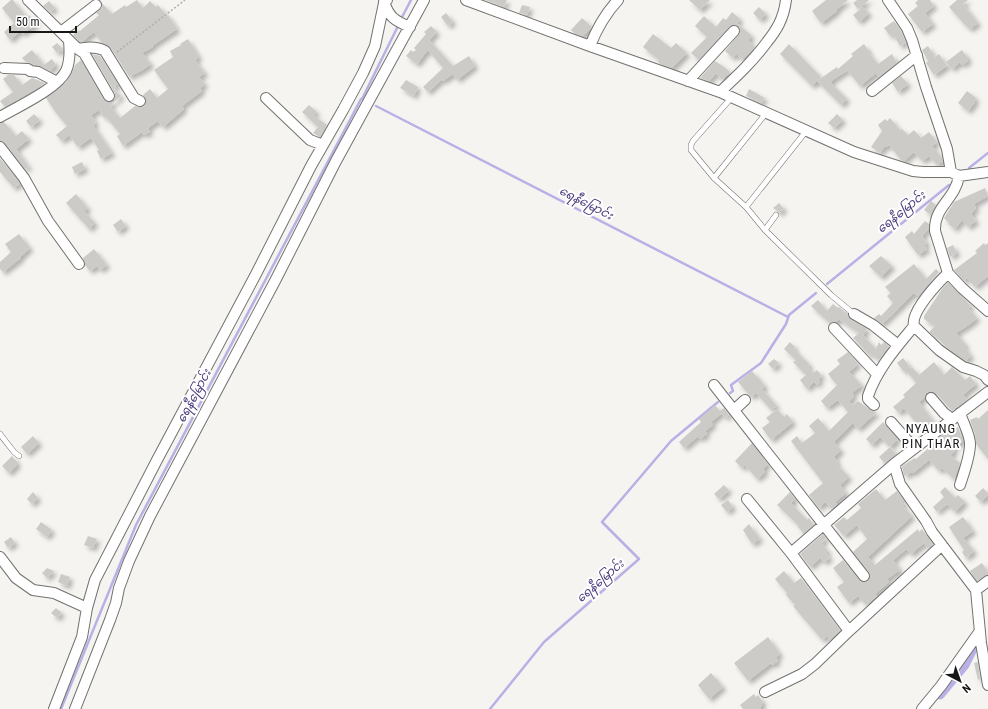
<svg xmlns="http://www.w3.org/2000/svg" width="988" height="709" viewBox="0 0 988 709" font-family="'Roboto Condensed','Noto Sans Myanmar',sans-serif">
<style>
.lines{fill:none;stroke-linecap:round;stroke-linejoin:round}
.stream{stroke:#b9b1e6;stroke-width:2.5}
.canal{stroke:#b9b1e6;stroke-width:9}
.building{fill:#cccbc8;filter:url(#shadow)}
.service-casing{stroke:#73726f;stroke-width:6}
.minor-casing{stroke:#73726f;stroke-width:12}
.path{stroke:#afaeac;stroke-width:1.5;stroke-dasharray:2 2;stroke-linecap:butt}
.service{stroke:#fff;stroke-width:5}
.minor{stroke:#fff;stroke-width:10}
.labels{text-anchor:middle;stroke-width:4;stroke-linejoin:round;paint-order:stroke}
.water-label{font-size:12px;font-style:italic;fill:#4c3d7d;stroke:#fff}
.quarter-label{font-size:13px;letter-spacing:1px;fill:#171716;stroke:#fff}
</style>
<defs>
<filter id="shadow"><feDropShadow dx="3.5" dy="3.5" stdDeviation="2" flood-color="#0004"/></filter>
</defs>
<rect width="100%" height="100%" fill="#f6f4f1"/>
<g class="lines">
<path class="stream" d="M401,19L411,0
M362,99L399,24
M376,106L788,317
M969,168L988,153
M827,284L949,185
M730,393L733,391L731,385L761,363L786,324L789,315L816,293
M61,709L136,525L361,99
M490,709L544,642L639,559L602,522L671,441L718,402"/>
<path class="canal" d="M940,695L965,665L974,647"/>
</g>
<path class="building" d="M11,0H13L27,18L29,15L37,23L31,29L30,28L23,34L20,31L10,40L4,32L14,23L2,8Z
M137,0L143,8L150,1L156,7L158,5L167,16L168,15L177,29L152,46L153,47L142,53L151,64L141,71L130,76L131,78H130L111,48L102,43L94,32L83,41L80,42L73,35L79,30L80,31L99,15L96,13L102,8L101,2L112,14L125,5L126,7Z
M485,0H507L504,7Z
M689,0H710L700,10Z
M826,0H848L836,10L837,11L821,23L812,11Z
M857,0H869L858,9L853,3Z
M918,0H930L934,6L925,13L933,24L922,32L908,14L918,6L915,3Z
M957,0H968L963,4L978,23L970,29L965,25L949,7Z
M49,1L55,8L50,12L43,6Z
M522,5L530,7L527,15L519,13Z
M759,7L766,14L760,20L753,13Z
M863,7L869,13L859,22L853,15Z
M732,12L740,19L737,23L752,36L748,40L755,47L742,59L736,54L733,58L725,51L740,33L739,27L732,25L729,27L699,60L691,53L707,37L695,26L704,16L716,27L723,18L726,20Z
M446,13L453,22L448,26L441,17Z
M582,18L592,27L583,36L575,34L571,30Z
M894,21L900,29L906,43L900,46L893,34L890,36L884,28Z
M431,26L437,32L429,40L453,66L469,56L475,66L457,80L453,74L443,81L442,79L428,92L423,87L443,68L428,50L417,64L406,56L411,50L413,52L416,50L414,48L426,34L424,32Z
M653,34L671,48L676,43L687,53L672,68L660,64L658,62L659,60L643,47Z
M188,39L199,57L195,60L205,73L199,77L205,84L200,88L202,91L182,106L184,109L163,127L158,121L148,128L150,132L144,135L142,132L123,146L117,136L120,134L106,117L104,118L99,110L91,115L96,123L93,125L112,153L101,159L97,151L99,150L91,138L78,147L69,135L62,141L56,135L67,126L56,113L46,98L66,82L72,73L75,65L81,60L103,99L109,102L115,99V93L92,54L100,56L118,84L114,86L116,87L114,89L121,96L110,106L120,118L135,106L140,107L144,106L146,100L143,95L150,89L157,98L168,89L154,70L173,57L170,51L181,45L180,44Z
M57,43L63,49L57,53L52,47Z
M789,44L821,77L812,86L780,54Z
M864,44L869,51L868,52L878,64L892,54L897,63L879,77L876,73L860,86L847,70L830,82L847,99L841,105L817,81L837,67L838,69L853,56L851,54Z
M928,46L935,57L939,54L947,66L934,75L926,63L928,61L922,50Z
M32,50L44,65L52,59L56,65L49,71L41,66L26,62L22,58Z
M962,50L968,58V61L962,65L960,62L952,69L946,62Z
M715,61L724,67L730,72L722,80L716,73L709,81L700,78Z
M8,75H14L22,85L32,78L45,83L5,107L0,101L13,92L3,79Z
M901,76L908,84L898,92L892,83Z
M406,80L418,87L414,96L400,88Z
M749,89L765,98L761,103L746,96Z
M967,91L976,98L974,102H975L968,111L958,103Z
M309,105L317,112L313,115L327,125L320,137L313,133L318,127L302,112Z
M34,114L40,120L31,127L26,121Z
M837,114L843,120L834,128L828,123Z
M890,118L900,130L902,129L908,135L914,130L921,138L929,132L937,142L932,146L942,158L943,161L937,165L929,156L922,161L914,152L904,161L901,160L889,145L887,147L885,146L880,153L871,147L882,131L878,125L885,119L887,121Z
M4,122L16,136L22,131L29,139L16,149L29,167L25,169L5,143L0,141V123Z
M0,158L20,183L14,188L0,172Z
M82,162L85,169L75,174L72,167Z
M985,188L988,196L974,204L976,208L971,214L976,221L968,227L962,220L955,229L948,224L949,223L944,218L954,202Z
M76,194L88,208L84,211L95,223L89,229L66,203Z
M931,201L936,205L931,215L924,210Z
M779,203L784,209L780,213L773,208Z
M121,219L126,226L118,232L113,225Z
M925,221L929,224V228L922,236L927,243L924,245L927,249L918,255L905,237L912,231L914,234Z
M19,234L30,248L20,257L21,258L3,272L0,269V262L11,252L5,244Z
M984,243L985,245L988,243V276L975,287L967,278L964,281L954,270L977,253L975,251Z
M953,245L957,253L950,257L947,248Z
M94,249L107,265L100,270L97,266L90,271L85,265L83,258Z
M881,256L892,266L881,277L869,266Z
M914,264L926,279L936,269L939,272L918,296L914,293L882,324L874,318L879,314L881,316L893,303L887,296L891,293L885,287Z
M948,282L971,306L968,308L977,318L970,324L956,333L966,345L964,346L971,356L965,361L944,345L936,336L935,337L929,332L935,326L924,319V316L942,289Z
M818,300L827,311L833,304L838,308L839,307L848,314L850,319L867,329L863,335L876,349L879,342L881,345L884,342L889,346L879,360L870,353L869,355L853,338L859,333L839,319L836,322L830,323L815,310L811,306Z
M790,342L795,347L794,349L810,365L808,367L813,373L817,370L822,376L818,379L820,381L817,385L814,382L807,389L800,380L806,375L793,362L796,360L784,349Z
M848,352L858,364L849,372L862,385L852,393L854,396L849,402L853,405L858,401L872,411L877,412L858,429L853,423L834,442L841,450L834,457L838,462L836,463L849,477L840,485L846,493L835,502L837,504L832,509L825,502L819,508L809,495L823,483L791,441L797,436L802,443L815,433L809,426L818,418L829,431L848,412L838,400L827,408L821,401L837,385L828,374L840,364L837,360Z
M903,358L910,367L904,372L897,363Z
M774,359L779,363L773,369L768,364Z
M934,362L944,375L952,367L965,380L970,376L976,384L963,395L967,400L952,411L936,393L932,391L926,393L925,397L919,402L935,424L922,434L918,430L920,428L904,408L899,413L893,407L905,397L903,395L916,383L907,372L912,367L919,375Z
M752,371L765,386L762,389L777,406L771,410L756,393L751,397L738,382Z
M715,405L720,411L724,408L729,415L725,418L722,413L711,422L713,425L705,431L707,434L700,439L698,436L684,448L679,442L701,422L699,419Z
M777,409L784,417L787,414L793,422L771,440L762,428L770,422L766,418Z
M988,410V459L976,444L975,434L970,420L977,417L978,419Z
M883,422L898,439L890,447L880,437L872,445L866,439Z
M958,427L963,441L953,447L955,451L950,455L960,463L954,479L942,468L939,471L929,460L913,473L912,472L904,476L902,466L915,458L916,459L931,446L930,445L943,434Z
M33,436L39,443L27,454L21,447Z
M752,443L768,464L763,469L765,472L757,479L745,465L742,468L735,461Z
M890,447L896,454L885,463L879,457Z
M12,456L17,462V465L9,473L2,466Z
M724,485L729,490L719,499L714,494Z
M945,487L955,498L958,495L965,502L955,512L947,504L937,512L933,507L944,497L940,492Z
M983,488L988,493V495L981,502L975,496Z
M876,489L885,500L897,491L903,500L901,502L905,504L903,506L912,516L868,557L875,565L918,529L919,532L922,529L933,544L928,549L924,543L911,554L906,549L893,560L900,570L887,579L889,582L875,594L877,596L866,605L858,596L849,603L837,587L844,582L833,568L843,560L859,580L865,582L868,581L870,575L869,572L853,552L867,539L857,525L844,536L834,525L844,517L847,520L861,508L858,504Z
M33,492L38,498L32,504L27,499Z
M790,492L795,499L791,503L807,520L809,518L814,525L804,534L798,527L799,526L777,505Z
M728,500L733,507L727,512L721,505Z
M963,517L973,531L963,538L974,551L966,558L962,552L964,550L949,527Z
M41,522L52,530L47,537L36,529Z
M749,524L760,539L752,544L743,530Z
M823,534L826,538L821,543L828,551L826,553L830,558L824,562L820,558L810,567L800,554Z
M88,536L97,539L93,548L84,545Z
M11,537L15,543L8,548L4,542Z
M982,563L988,572V575L977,581L970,571Z
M47,568L54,571L47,578L42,573Z
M784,571L794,583L801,578L840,630L830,640L827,636L822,640L793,606L795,605L786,595L787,593L775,579Z
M61,574L70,577L67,586L58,582Z
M56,608L62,613L57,618L51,613Z
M768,637L780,654L776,657L778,661L772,665L771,663L748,681L734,663Z
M978,662L980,679L978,680L974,663Z
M711,673L723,687L709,699L698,685Z
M754,694L756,697L758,695L763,702L760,709H743L740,705Z"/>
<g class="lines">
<defs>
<path id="service" d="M732,97L693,141L691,145V150L714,178L746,207L765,230L776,215
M714,178L767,112
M746,207L807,130
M765,230L831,295L854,314
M0,434L14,452L19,456"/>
<path id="minor" d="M28,0L78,49L84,53L109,96
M466,0L590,46L720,92L854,152L913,171L923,172H951L959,176L988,172
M888,0L907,28L912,40L926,87L947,149L951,172
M384,2C389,17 395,21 410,27
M61,32L96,5
M590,46C597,28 605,14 618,0
M78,49C87,47 96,46 105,51L134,98L140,101
M4,68L28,69L30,71L38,72L57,82
M688,81L734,31
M872,91L917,55
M720,92C737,76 753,61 767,42C771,37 776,30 779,24C783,16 785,8 786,0
M266,98L310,140L323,145
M0,117C17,107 57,89 66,71C70,62 70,51 69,41
M0,147L24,178L48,221L79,264
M959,176C955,200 934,206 935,231L948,273L962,288L988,311
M948,273C938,283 910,312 914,326L939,350L963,367L976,371L984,375L988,380
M854,314L873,325L898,345
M834,328L877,374
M714,385L864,576
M931,398L944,413L952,419
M874,405L868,399V396C877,369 896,348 914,326
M734,410L745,400
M960,413C963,423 970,434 970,444C970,457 964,472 960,485
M891,422L914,448
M894,464L900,484L926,521L932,532L976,590L988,581
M747,499L791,553L849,631
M791,553L894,464L988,392
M0,557L16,578L33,590L54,593L87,608
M976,590L981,643L988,685
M765,692L802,674L815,664L849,631L942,545
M54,709L82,637L87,608L95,580L157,460L256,274L311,166L343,110L363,73L375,46L384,3L387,0
M75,709L110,620L116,603L119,588L129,561L150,516L275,281L336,161L424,0
M922,709L941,686L980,631"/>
</defs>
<use href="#service" class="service-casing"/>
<use href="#minor" class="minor-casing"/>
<path class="path" d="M117,52L185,0"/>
<use href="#service" class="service"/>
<use href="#minor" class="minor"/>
</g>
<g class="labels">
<g class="water-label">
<text transform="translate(586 203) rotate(27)" y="4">ရေနီမြောင်း</text>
<text transform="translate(901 212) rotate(-39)" y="4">ရေနီမြောင်း</text>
<text transform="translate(194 396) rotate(-62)" y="4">ရေနီမြောင်း</text>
<text transform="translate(600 581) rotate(-41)" y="4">ရေနီမြောင်း</text>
</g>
<g class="quarter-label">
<text x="931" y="433">NYAUNG<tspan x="931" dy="15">PIN THAR</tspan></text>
</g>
</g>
<g transform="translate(960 681) rotate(139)" stroke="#ffffff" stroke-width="3" paint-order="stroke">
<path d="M0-3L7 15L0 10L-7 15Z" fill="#171716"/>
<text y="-6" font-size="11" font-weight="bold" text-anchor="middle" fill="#171716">N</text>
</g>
<path d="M10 26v6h66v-6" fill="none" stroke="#171716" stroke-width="2"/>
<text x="16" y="26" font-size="12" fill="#171716" stroke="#ffffff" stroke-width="3" paint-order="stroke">50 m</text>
</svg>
